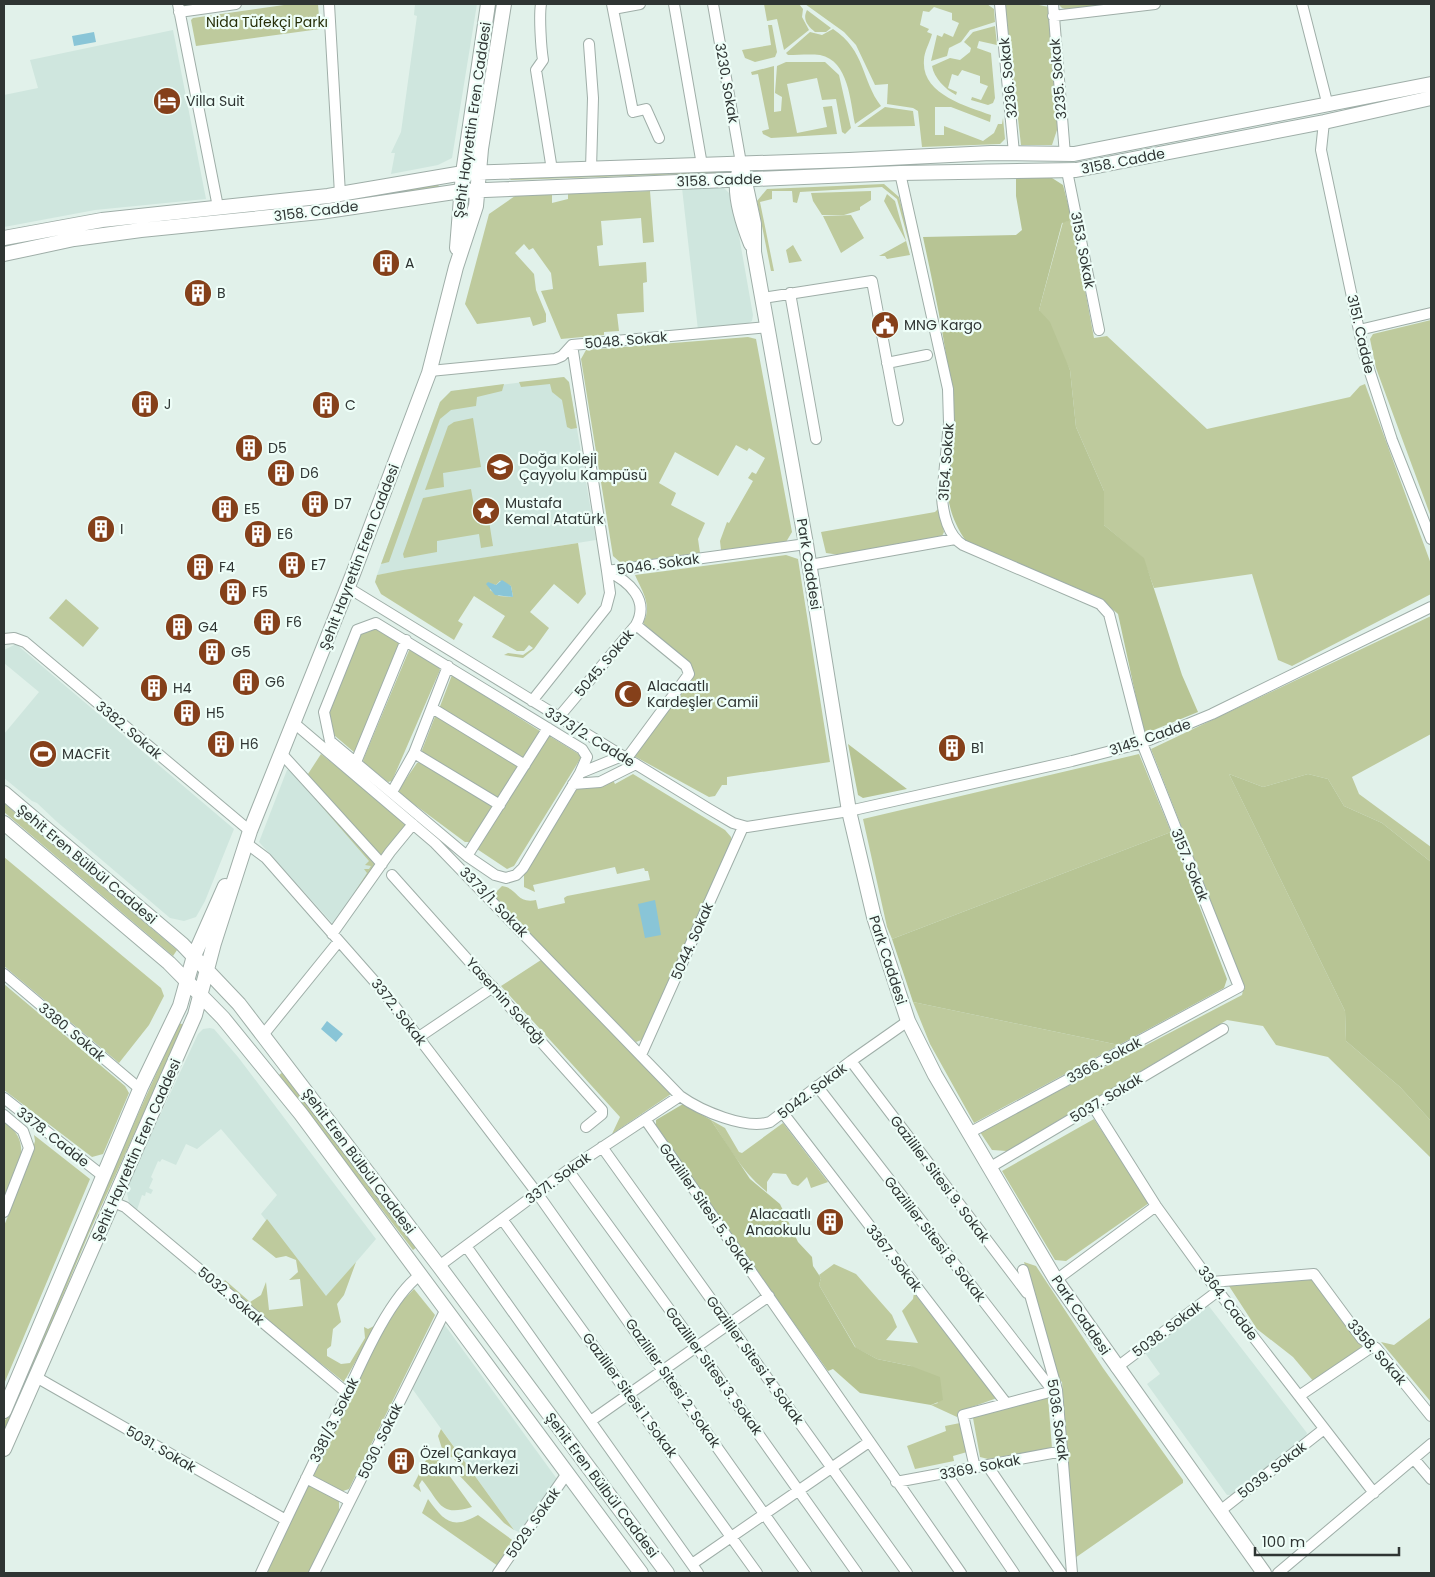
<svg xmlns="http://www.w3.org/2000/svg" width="1435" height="1577" viewBox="0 0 1435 1577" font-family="Poppins,sans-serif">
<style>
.built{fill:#cfe6de}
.green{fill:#beca9d;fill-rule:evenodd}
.forest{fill:#b7c494}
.water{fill:#89c5d7}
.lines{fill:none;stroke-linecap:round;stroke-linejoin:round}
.street-casing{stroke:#9faea8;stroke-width:12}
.secondary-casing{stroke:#9faea8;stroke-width:16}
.street{stroke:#fff;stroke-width:10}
.secondary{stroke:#fff;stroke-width:14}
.labels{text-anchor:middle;stroke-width:4.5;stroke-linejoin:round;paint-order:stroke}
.park-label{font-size:14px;fill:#272f09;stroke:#eefef8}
.street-label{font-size:14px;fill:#2f3533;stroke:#eefef8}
.poi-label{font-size:14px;fill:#2f3533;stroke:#eefef8;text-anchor:start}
</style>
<rect width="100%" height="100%" fill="#e1f1ea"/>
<path class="built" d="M415,4H477L452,158L438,165L391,174L395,153H391L401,132L417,16L414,15Z
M173,30L206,199L95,210L4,227V95L38,88L30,60Z
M723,187L732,196L753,315L752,321L747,324L698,330L682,188Z
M564,377L569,382L596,540L377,575L440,402L451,391Z
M16,644L234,829L205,901L196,917L184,921L170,918L56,821L37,803L32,801L4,778V734L39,692L4,663V650Z
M287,770H290L297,777L375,865L333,924L259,842Z
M210,1028L214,1029L238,1057L376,1239L326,1297L261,1214L277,1195L221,1129L197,1149L186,1144L176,1165L162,1159L160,1162L158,1161L151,1177L153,1179L149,1188L153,1190L151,1194L146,1192L145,1196L142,1195L137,1210L129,1203L126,1188L198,1034L203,1029Z
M1208,1305L1307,1433L1305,1438L1234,1495H1227L1147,1384L1160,1374L1145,1353Z
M444,1324L557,1479L519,1532L514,1530L411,1387Z"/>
<path class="green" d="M291,4H318L320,29L196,46L191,20L193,18Z
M494,4H499L494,45L475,143L473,142Z
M764,4H799L803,9L802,17L809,30L784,50L777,19L767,21Z
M805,4H987L994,9L995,22L970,30L961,42L949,48L947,56L931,61L937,35L942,37L944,33L953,37L959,23L952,20V13L934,7L929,12L923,11L920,25L929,29L927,32L932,34C930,42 924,52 924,60C921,94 966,106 991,115L990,122L951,107H935V135H944V126L983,141L994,133L998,124H1002L1003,118L1005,139L1000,144L922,147L918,111L913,108L887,104L888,84L875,85L856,45L844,32Z
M1005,4H1034L1049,7L1058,127L1052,145H1021Z
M1058,4H1118L1068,10L1062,8Z
M807,10L831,28L826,32H815C808,26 802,20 807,10Z
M768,25H772L777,52L775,57L755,62L745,58L742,50L771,45Z
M995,26L997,45L979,41L977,48L991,53L995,98L993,103L988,105L971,100L972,97L981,100L988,86L980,83V76L962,70L958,76L952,74L948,88L957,92L956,95C945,89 934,78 932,66L950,58L960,60L970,52L971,48L964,42L973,32Z
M833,29C866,51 861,80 881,106L855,124C850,101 849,61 820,55C810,54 798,55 788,55L786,53L810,32L822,35Z
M786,62H825L839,75L851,128L845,134L842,132L836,99L822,100L817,78L787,84L797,133L827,127L823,107L832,106L837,134L771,138L763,134L762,131L769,129L758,74L752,75L751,72L774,66V112L781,111L782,97L775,93L777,66Z
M885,107L913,111L915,126L857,127Z
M718,169V173L511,180L509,178Z
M438,184L439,187L331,205V201Z
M884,184L899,197L915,257H913L897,199L882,187L800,192L797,203L793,202L792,191H772V199L760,202L774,271H771L757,201L767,189Z
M650,191L654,242L643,243L641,218L601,221L603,245L597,246L599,266L646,262L647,282L643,283L644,312L617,314L619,331L604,332V335L561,339L541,291L553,289L551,273L533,248L529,250L524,244L515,253L534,274L536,290L546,314V322L533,326L530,317L477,324L465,304L489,214L515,196L552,194V203L568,199V194Z
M871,191V200L860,207V210L844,215H822L813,201L811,193Z
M887,194L895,201L910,255L887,259L885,256H879L906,241L884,201Z
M326,202L327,205L4,249V244L82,228Z
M851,215L864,238L841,253L823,216Z
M1072,220L1094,338L1107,336L1207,429L1350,397L1360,386L1365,384L1431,564V594L1292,666L1278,660L1252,574L1154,588L1143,558L1104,525V491L1076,427L1070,370L1039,310L1063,222Z
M793,245L802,261L789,263L786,250Z
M1431,320V517L1376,368L1370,339L1373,334Z
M748,337L756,339L792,532L786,542L721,550L720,541L727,522L729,523L753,481L748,478L752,472L756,474L765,458L749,448L747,451L736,445L718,476L675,452L659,483L676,493L671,505L705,523L698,539L700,553L621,563L613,556L581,359L586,350Z
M564,377L569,382L577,428L571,429L567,427L562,400L552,392L550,384L521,387L519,382Z
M504,384L502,391L477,397L476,406L451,410L440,419L389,562L381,564L440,402L451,391Z
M473,418L481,467L443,473L444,487L425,490L448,426L454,422Z
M471,489L477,523L489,521L493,546L481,548L479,534L437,541V552L404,558L403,554L423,498Z
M939,508L944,532L942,536L840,555L826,553L821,532L935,512Z
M578,543L586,594L578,604L554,584L530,612L549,628L534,649L523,658L504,655L508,653L523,655L533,648L529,645L524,651H517L492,637L505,616L474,596L458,621L463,624L454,640L381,594L375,582L377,575L403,570ZM500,581L511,586L513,597L499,596L490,590L491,584L496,585Z
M786,555L798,559L830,762L727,777V785H722L715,796L709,797L634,756L693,672L691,665L643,623C653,606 642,591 635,575Z
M66,599L99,628L83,647L49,618Z
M1431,616V734L1352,777L1359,794L1431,847V862L1382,823L1344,806L1328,779L1308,774L1263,787L1229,774L1345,1011L1346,1041L1400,1087L1431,1121V1158L1328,1057L1276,1045L1263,1026L1227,1020L1007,1151L992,1150L980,1132L1242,995L1244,986L1151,749Z
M374,627L399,642V645L355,753L334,735L328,713L361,632Z
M410,648L439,667L440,670L392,781L388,782L364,763L363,760Z
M452,675L540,731L523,761L439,709Z
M436,714L519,766L500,798L497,799L423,753L422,750Z
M548,737H551L582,756L514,866L507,869L477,849Z
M321,754L416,830L392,855L363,899L354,893L367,873L364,869H369L371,866L365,865L369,861L290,770L302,768L308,774Z
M1139,754L1171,832L892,939L887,927L863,819Z
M421,762L495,807L472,842H465L399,793V789L417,763Z
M633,774L725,830L731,837L732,845L644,1039L636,1042L491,897L502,886C518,888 516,904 536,900L538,909L565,903L564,898L567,896L650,880L648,871H645L644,868L617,874L615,867L533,885L535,892L524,887V872L578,787L612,778L615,784Z
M4,803L177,950L173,956L4,812Z
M4,857L161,988L164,996L149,1025L119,1063L4,966Z
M541,960L671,1090V1094L612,1134L620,1117L501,986Z
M4,984L125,1086L129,1093L103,1154L92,1157L4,1090Z
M913,1002L1119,1045L974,1123L930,1044Z
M179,1023L184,1025L89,1233L4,1437V1423L85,1232Z
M283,1072L417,1247L413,1250L279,1075Z
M1094,1119L1149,1203L1066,1261L1055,1260L1002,1171Z
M711,1120L725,1128L739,1152L742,1153L783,1123L828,1182L811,1188L807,1177L798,1186L792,1184L786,1174L773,1173L767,1182V1192C742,1172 728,1146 711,1120Z
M4,1121C36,1145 16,1170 4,1201Z
M34,1135L90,1179L4,1384V1226L29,1162L35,1141Z
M267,1219L326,1296L356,1262L344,1295L337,1304L341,1322L333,1329L331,1346L327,1349V1356L341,1364L350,1363L365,1338L364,1327L368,1329L376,1325L344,1382L222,1284L225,1280L250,1302L261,1295L266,1282L269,1310L303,1306L300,1279L289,1280L298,1272L296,1260L286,1256L276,1258L252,1239Z
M1024,1262L1036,1266L1103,1368L1183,1480V1483L1075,1558L1062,1382L1056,1377Z
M834,1264L856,1274L892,1315L897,1327L886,1340L918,1343L902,1311L913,1299L914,1293L997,1398L958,1412L957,1417L931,1405L938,1403L911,1366L877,1359L856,1348L819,1285L821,1278L819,1275Z
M1313,1279L1364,1348L1314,1382L1293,1357L1257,1329L1229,1286Z
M414,1289L435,1315L349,1489L340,1492L312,1477L380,1336L401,1302Z
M1431,1317V1402L1381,1342L1394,1345Z
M1048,1397L1052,1448L988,1459L980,1457L973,1418L977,1415Z
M960,1423L967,1452L953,1456L954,1461L915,1469L907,1446L946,1431L945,1426Z
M441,1429L514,1530L504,1523L459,1475L458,1466L453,1457L445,1458L438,1436Z
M431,1450L472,1507C439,1517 441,1503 422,1480L419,1485L421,1492L413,1486Z
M310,1486L336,1498L339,1501V1511L308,1573H267L305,1489Z
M428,1499C444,1521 452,1530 478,1515L515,1542L498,1566L422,1513Z"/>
<path class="forest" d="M1016,175L1052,178L1063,185L1072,220L1062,223L1039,310L1050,322L1070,370L1076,427L1104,491V525L1144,558L1182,675L1198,712L1144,734L1118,614L1101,599L966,541C932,492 955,458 953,405C953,393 950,380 948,368C942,324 932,280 923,237L1016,235L1022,230L1016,196Z
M848,744L907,789L863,798L858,795Z
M1229,774L1263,787L1308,774L1328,779L1344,806L1382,823L1431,862V1121L1400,1087L1346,1041L1345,1011Z
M1171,832L1227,979L1224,988L1119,1045L913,1002L892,939Z
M683,1104L711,1120L750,1179L780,1204L798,1242L812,1257L813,1266L821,1278L819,1285L855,1347L877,1359L911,1366L940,1377L943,1400L931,1405L860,1393L833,1369L828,1371L656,1129V1120Z"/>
<path class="water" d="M94,32L96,42L74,46L72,36Z
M502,580L511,586L513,597L495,595L486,584L488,582L496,585Z
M655,900L661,935L645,938L638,904Z
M327,1021L343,1034L336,1042L321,1029Z"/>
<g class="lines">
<defs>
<path id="street" d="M178,4L218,207
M329,4L340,194
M541,4C539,16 541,48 543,60L536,70L552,170
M612,4L633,112L646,109L659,138
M674,4L702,165
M713,4L741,163
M1000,4L1014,153
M1053,4L1065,155
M1302,4L1328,106
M613,9L640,4
M179,12L236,4
M1053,16L1155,4
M589,44L593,98L591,169
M1324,122L1321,150L1364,354L1392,440L1431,539
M1067,171L1099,330
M900,173L948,389L949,423L942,497C943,514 948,536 963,545L1100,604L1109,614L1142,743L1239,987L969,1133
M790,293L816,439
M763,298L872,281L898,420
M1359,330L1431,313
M887,363L927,355
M430,371L555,359L562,356L572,345L768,327
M810,565L955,539
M347,587L709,809L733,823L747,827L849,811L1072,761L1142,743L1212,714L1431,607
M4,639L14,638L25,642L250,831
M532,701L606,608L610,593L607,571L806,544
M432,708L525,765
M558,718L636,625C650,600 629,581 607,571L572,345
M294,723L435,843L680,1096C701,1111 746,1130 770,1122L851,1061L908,1021
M281,753L382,864
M414,753L500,805
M627,758L689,674L686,666L636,625
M356,762L406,640
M580,773L587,757L582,749L376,623L357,630L324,712L330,741L467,856L495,875L506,878L516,875L523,868L580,773L622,756
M573,784L600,782L636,764
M392,792L414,753L448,666
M246,843L266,858L383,991L537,1193L806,1573
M467,856L548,728
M392,875L602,1110V1114L586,1127
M332,934L390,852L413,824
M4,974L140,1089
M263,1035L339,941
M419,1037L493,987
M641,1055L743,827
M851,1061L1027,1293
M817,1086L1053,1391
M4,1098L103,1176
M1093,1106L1156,1206L1211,1282L1374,1493
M783,1113L1006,1403
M4,1115L23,1131L29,1148L4,1212
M645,1119L961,1573
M602,1147L907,1573
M989,1168L1223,1029
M568,1170L696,1346L857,1573
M113,1202L125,1207L347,1393
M502,1219L757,1573
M466,1246L698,1573
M439,1266L568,1170L680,1096
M1023,1270L1057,1390L1072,1573
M1056,1280L1156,1206
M1211,1282L1314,1274L1362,1339L1376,1348L1431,1416
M1116,1368L1218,1291
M36,1377L286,1520
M1299,1396L1373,1346
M592,1420L769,1296
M1414,1459L1431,1479
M987,1465L1061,1573
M975,1468L963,1415L1057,1390
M946,1473L1014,1573
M306,1478L350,1501
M896,1482L1063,1451
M1220,1511L1324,1429
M692,1564L869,1442
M261,1573C289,1513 318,1454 347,1394C363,1359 390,1297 420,1275
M314,1573L446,1309
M498,1573L568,1472
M1278,1573L1431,1444"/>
<path id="secondary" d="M741,163L754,224V252L806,544L849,811L874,917L908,1021L935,1075L1056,1280L1264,1573
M739,171C732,192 743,224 751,244
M4,238L102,220L328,196L463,173L849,160L991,153L1074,154L1431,84
M457,248L463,173L488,4
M4,254L74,239L141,230L320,212L461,191L900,173L1076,170L1324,122L1431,98
M4,793L182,944L239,1004L439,1266L667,1573
M4,823L169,963L223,1018L301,1114L641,1573
M4,1411L141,1087L180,1006L194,956L225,886
M4,1449L195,1015L214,943L250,831L353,574L429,373L456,267L476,206L481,149L504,4"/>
</defs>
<use href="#street" class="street-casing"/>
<use href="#secondary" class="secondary-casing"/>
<use href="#street" class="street"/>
<use href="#secondary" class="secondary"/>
</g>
<defs>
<symbol id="hotel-disc" viewBox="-11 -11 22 22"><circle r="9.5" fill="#85401a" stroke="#eefef8"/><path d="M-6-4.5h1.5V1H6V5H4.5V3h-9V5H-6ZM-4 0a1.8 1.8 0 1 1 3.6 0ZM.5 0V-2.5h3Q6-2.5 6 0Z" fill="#fff"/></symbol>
<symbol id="building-disc" viewBox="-11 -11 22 22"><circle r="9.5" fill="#85401a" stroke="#eefef8"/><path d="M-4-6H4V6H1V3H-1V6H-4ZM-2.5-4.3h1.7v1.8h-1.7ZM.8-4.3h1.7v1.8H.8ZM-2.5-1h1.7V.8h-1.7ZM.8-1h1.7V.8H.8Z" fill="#fff"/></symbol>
<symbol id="civic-disc" viewBox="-11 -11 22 22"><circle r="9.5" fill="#85401a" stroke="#eefef8"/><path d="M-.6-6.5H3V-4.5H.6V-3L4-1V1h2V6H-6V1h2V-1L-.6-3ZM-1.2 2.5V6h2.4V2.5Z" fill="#fff"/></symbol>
<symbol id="school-disc" viewBox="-11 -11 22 22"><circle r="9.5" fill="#85401a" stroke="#eefef8"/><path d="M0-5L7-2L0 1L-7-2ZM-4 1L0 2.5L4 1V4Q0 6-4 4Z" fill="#fff"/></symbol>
<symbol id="sight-disc" viewBox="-11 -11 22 22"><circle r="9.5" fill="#85401a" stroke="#eefef8"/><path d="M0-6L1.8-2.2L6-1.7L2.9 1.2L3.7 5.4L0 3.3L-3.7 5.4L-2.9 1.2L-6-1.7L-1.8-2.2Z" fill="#fff"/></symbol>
<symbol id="mosque-disc" viewBox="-11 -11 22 22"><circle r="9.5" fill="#85401a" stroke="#eefef8"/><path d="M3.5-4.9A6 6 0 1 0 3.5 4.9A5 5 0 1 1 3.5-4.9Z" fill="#fff"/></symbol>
<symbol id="stadium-disc" viewBox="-11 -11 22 22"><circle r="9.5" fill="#85401a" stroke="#eefef8"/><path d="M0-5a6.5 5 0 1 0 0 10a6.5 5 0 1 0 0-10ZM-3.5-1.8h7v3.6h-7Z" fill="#fff"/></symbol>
</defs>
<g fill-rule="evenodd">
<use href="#hotel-disc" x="151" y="85" width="32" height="32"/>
<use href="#building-disc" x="370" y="247" width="32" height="32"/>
<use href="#building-disc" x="182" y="277" width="32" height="32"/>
<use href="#civic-disc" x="869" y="309" width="32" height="32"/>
<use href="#building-disc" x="129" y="388" width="32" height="32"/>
<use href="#building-disc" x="310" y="389" width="32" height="32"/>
<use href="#building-disc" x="233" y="432" width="32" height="32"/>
<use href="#school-disc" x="484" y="451" width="32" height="32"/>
<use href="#building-disc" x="265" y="457" width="32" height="32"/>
<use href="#building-disc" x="299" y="488" width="32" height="32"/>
<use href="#building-disc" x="209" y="493" width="32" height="32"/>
<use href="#sight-disc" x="470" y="495" width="32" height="32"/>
<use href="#building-disc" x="85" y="513" width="32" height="32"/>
<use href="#building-disc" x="242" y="518" width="32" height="32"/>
<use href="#building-disc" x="276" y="549" width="32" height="32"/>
<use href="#building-disc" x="184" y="551" width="32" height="32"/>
<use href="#building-disc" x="217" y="576" width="32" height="32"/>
<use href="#building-disc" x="251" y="606" width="32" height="32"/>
<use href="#building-disc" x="163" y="611" width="32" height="32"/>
<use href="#building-disc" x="196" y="636" width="32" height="32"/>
<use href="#building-disc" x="230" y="666" width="32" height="32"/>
<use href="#building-disc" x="138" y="672" width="32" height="32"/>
<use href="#mosque-disc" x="612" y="678" width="32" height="32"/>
<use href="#building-disc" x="171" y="697" width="32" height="32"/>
<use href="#building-disc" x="205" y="728" width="32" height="32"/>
<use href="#building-disc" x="936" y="732" width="32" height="32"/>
<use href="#stadium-disc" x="27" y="738" width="32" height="32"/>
<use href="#building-disc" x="814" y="1206" width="32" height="32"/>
<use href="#building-disc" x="385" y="1445" width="32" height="32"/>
</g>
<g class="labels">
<g class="park-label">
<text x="267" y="27">Nida Tüfekçi Parkı</text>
</g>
<g class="street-label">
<text transform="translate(1008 78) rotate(-96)" y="5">3236. Sokak</text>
<text transform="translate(1058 79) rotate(-95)" y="5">3235. Sokak</text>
<text transform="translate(727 83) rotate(80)" y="5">3230. Sokak</text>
<text transform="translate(472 120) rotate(-82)" y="5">Şehit Hayrettin Eren Caddesi</text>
<text transform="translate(1123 161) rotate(-11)" y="5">3158. Cadde</text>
<text transform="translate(719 180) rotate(-2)" y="5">3158. Cadde</text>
<text transform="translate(316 211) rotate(-7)" y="5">3158. Cadde</text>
<text transform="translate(1083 250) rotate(79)" y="5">3153. Sokak</text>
<text transform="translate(1361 334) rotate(77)" y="5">3151. Cadde</text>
<text transform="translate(626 340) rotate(-5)" y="5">5048. Sokak</text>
<text transform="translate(946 462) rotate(-86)" y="5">3154. Sokak</text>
<text transform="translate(359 557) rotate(-69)" y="5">Şehit Hayrettin Eren Caddesi</text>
<text transform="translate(658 564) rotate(-8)" y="5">5046. Sokak</text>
<text transform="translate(809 564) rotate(81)" y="5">Park Caddesi</text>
<text transform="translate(604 663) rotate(-50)" y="5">5045. Sokak</text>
<text transform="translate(129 730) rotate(40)" y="5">3382. Sokak</text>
<text transform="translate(590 737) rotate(31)" y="5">3373/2. Cadde</text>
<text transform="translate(1150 737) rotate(-19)" y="5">3145. Cadde</text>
<text transform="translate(87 864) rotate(40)" y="5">Şehit Eren Bülbül Caddesi</text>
<text transform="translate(1190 865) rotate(68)" y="5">3157. Sokak</text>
<text transform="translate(494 902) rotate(46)" y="5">3373/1. Sokak</text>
<text transform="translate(692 941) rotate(-66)" y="5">5044. Sokak</text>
<text transform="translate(888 960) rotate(72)" y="5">Park Caddesi</text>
<text transform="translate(506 1001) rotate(48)" y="5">Yasemin Sokağı</text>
<text transform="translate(399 1012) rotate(52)" y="5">3372. Sokak</text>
<text transform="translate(72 1032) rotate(40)" y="5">3380. Sokak</text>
<text transform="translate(1104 1060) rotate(-28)" y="5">3366. Sokak</text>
<text transform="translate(812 1091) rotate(-37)" y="5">5042. Sokak</text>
<text transform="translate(1106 1098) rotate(-31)" y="5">5037. Sokak</text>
<text transform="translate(53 1137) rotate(38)" y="5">3378. Cadde</text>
<text transform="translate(136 1150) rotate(-66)" y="5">Şehit Hayrettin Eren Caddesi</text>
<text transform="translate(359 1161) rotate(53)" y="5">Şehit Eren Bülbül Caddesi</text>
<text transform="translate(558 1178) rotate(-36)" y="5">3371. Sokak</text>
<text transform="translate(940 1179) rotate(53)" y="5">Gazililer Sitesi 9. Sokak</text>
<text transform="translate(707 1208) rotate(55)" y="5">Gazililer Sitesi 5. Sokak</text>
<text transform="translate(935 1239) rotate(52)" y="5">Gazililer Sitesi 8. Sokak</text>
<text transform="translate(894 1258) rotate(52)" y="5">3367. Sokak</text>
<text transform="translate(231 1296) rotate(40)" y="5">5032. Sokak</text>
<text transform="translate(1228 1303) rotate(53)" y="5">3364. Cadde</text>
<text transform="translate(1081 1315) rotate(56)" y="5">Park Caddesi</text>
<text transform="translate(1167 1329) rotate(-37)" y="5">5038. Sokak</text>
<text transform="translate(1377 1352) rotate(49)" y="5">3358. Sokak</text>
<text transform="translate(755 1360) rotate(54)" y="5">Gazililer Sitesi 4. Sokak</text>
<text transform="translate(714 1371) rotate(54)" y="5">Gazililer Sitesi 3. Sokak</text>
<text transform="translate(673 1383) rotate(55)" y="5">Gazililer Sitesi 2. Sokak</text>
<text transform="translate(630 1395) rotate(54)" y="5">Gazililer Sitesi 1. Sokak</text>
<text transform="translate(334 1420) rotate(-64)" y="5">3381/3. Sokak</text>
<text transform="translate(1058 1420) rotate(82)" y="5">5036. Sokak</text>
<text transform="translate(380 1441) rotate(-64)" y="5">5030. Sokak</text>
<text transform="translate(161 1449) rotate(30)" y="5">5031. Sokak</text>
<text transform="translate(980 1467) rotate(-11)" y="5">3369. Sokak</text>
<text transform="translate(1272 1470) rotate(-38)" y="5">5039. Sokak</text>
<text transform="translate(602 1485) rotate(53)" y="5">Şehit Eren Bülbül Caddesi</text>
<text transform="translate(533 1523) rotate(-55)" y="5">5029. Sokak</text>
</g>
<g class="poi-label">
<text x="186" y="106">Villa Suit</text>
<text x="405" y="268">A</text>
<text x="217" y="298">B</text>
<text x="904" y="330">MNG Kargo</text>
<text x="164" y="409">J</text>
<text x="345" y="410">C</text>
<text x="268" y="453">D5</text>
<text x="519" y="464">Doğa Koleji<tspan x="519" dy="16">Çayyolu Kampüsü</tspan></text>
<text x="300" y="478">D6</text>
<text x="505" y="508">Mustafa<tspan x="505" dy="16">Kemal Atatürk</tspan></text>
<text x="334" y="509">D7</text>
<text x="244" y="514">E5</text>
<text x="120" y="534">I</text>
<text x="277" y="539">E6</text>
<text x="311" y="570">E7</text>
<text x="219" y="572">F4</text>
<text x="252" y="597">F5</text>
<text x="286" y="627">F6</text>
<text x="198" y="632">G4</text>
<text x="231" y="657">G5</text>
<text x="265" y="687">G6</text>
<text x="647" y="691">Alacaatlı<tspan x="647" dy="16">Kardeşler Camii</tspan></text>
<text x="173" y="693">H4</text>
<text x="206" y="718">H5</text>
<text x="240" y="749">H6</text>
<text x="971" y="753">B1</text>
<text x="62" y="759">MACFit</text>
<text x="811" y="1219" text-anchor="end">Alacaatlı<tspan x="811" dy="16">Anaokulu</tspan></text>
<text x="420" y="1458">Özel Çankaya<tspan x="420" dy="16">Bakım Merkezi</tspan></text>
</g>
</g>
<rect width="1435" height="1577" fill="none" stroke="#2f3533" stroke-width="10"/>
<path d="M1255 1547v8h144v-8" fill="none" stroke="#2f3533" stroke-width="2.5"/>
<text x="1262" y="1547" font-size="15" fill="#2f3533" stroke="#eefef8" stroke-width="4" paint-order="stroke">100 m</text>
</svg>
